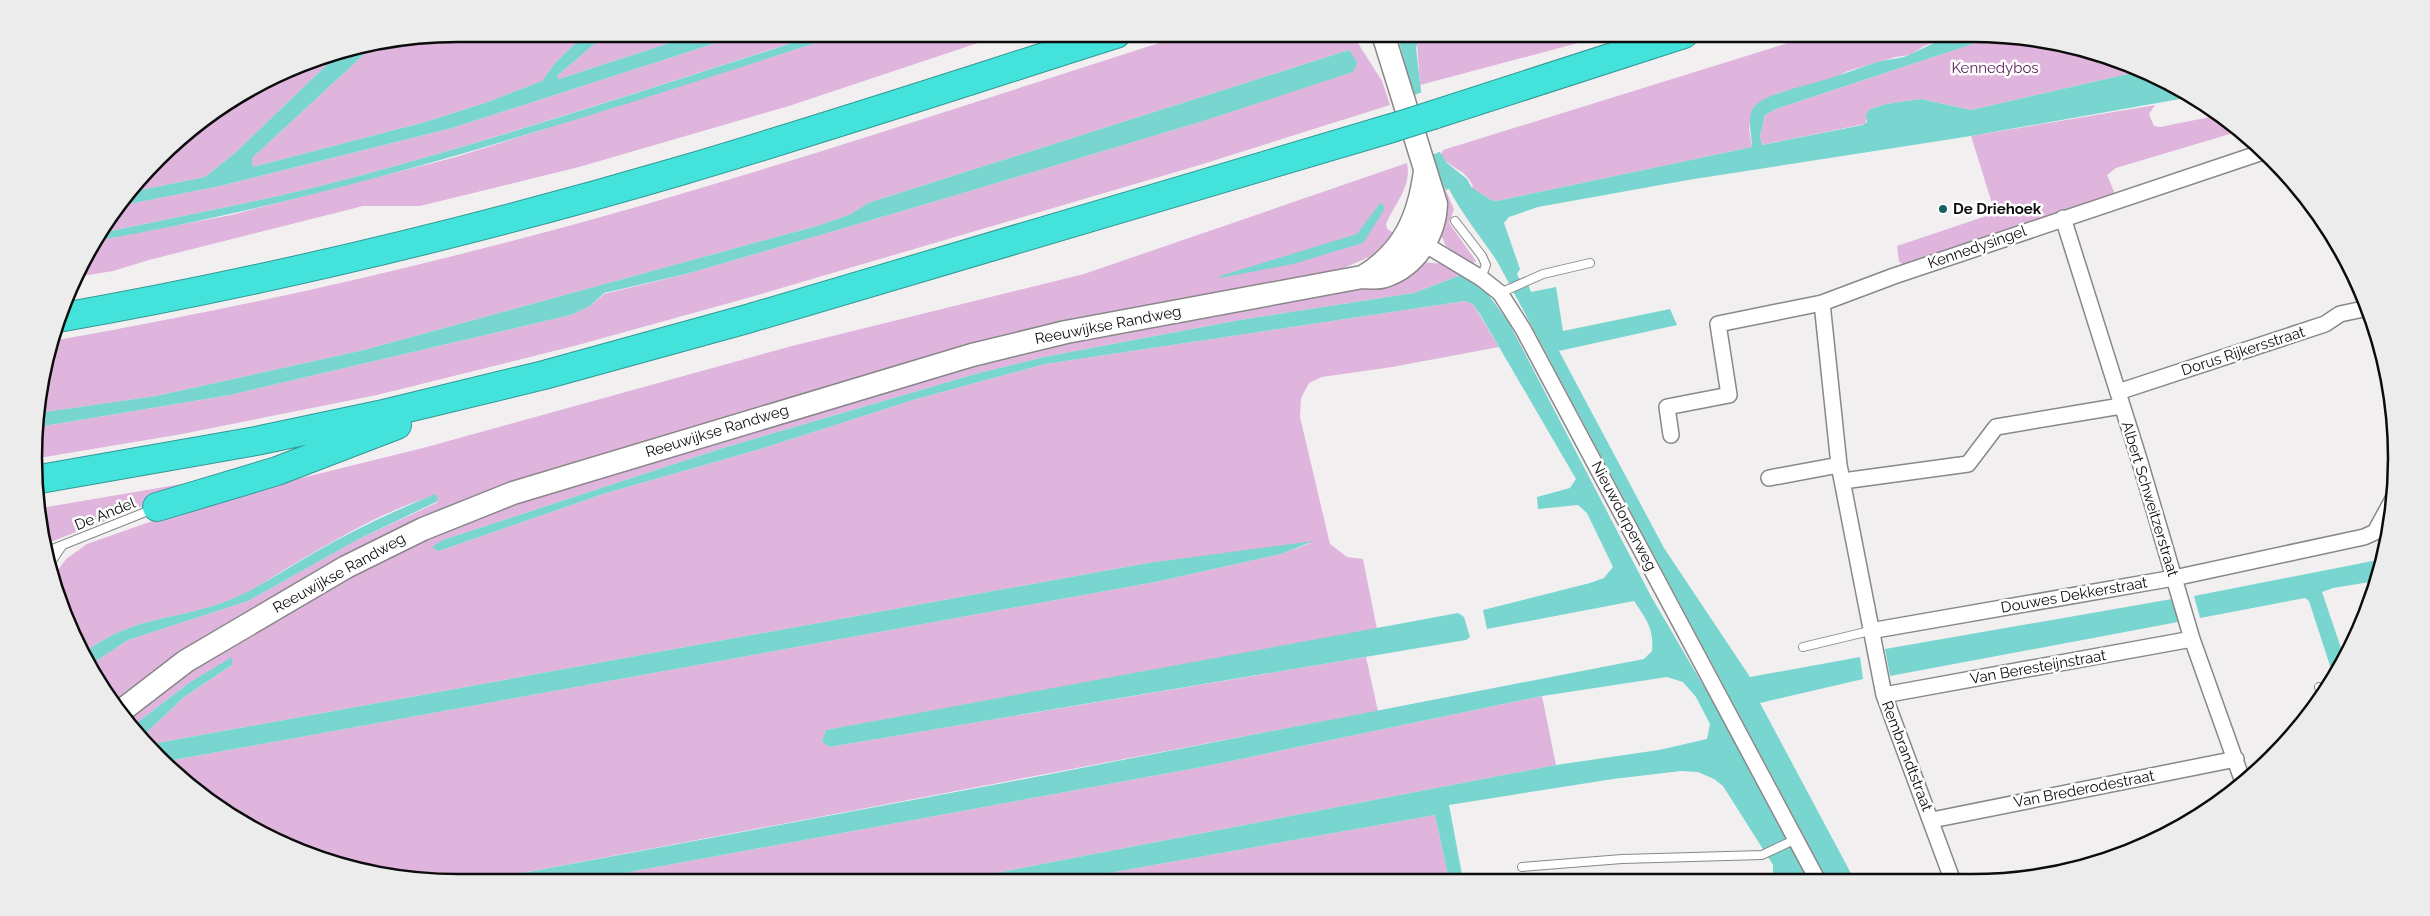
<svg xmlns="http://www.w3.org/2000/svg" width="2430" height="916" viewBox="0 0 2430 916" font-family="Raleway,sans-serif">
<style>
.green{fill:#e0b5dd}
.water{fill:#78d5cf}
.pier{fill:#f2eff1}
.lines{fill:none;stroke-linecap:round;stroke-linejoin:round}
.service-casing{stroke:#898789;stroke-width:10}
.minor-casing{stroke:#898789;stroke-width:18}
.secondary-casing{stroke:#898789;stroke-width:25}
.motorway-casing{stroke:#309893;stroke-width:30}
.service{stroke:#fff;stroke-width:8}
.minor{stroke:#fff;stroke-width:15}
.secondary{stroke:#fff;stroke-width:22}
.motorway{stroke:#43e3db;stroke-width:28}
.motorway-bridge-casing{stroke:#309893;stroke-width:30;stroke-linecap:butt}
.motorway-bridge{stroke:#43e3db;stroke-width:28}
.poi-dot{fill:#14625f;stroke:#fff;stroke-width:2}
.labels{text-anchor:middle;stroke-width:5;stroke-linejoin:round;paint-order:stroke}
.park-label{font-size:15px;fill:#581b57;stroke:#fff}
.poi-label{font-size:15px;font-weight:bold;fill:#0d0c0d;stroke:#fff;text-anchor:start}
.street-label{font-size:15px;fill:#0d0c0d;stroke:#fff}
.rim{fill:none;stroke:#0d0c0d;stroke-width:2.5}
</style>
<rect width="100%" height="100%" fill="#f2eff1"/>
<path class="green" d="M458,34H585L555,63L542,81L485,103L425,122L253,167L252,158L371,48Z
M606,34H697L559,79L557,76Z
M744,34H820C667,82 514,134 359,176C274,199 187,215 101,233L124,205L220,186L452,128Z
M844,34H1005L789,106L579,167L420,206H363L149,260L113,271L76,277L94,241L231,215L456,157Z
M1187,34H1352L1382,81L1390,105L1203,164L751,297L578,345L377,395L182,434L39,458L38,427L230,395L571,315L590,306L604,294L690,273L933,202L1200,122L1352,72L1349,50L868,203L851,214L820,225L364,350L156,396L38,413L37,402L52,341C188,317 323,289 457,255C703,194 945,111 1187,34Z
M1440,34H1612L1420,85L1417,43Z
M1817,34H1959L1924,46L1910,55L1896,57L1848,71L1831,79L1778,93L1765,100L1755,106L1751,115L1749,129L1752,147L1497,201L1491,200L1471,188L1473,186C1464,167 1452,171 1441,155L1443,150Z
M1994,37L2082,48L2141,71L1971,110L1921,99L1886,104L1870,109L1865,124L1762,145L1760,136L1765,115L1776,109Z
M339,53L235,153L205,177L136,191L178,139L246,90L321,56Z
M2155,105L2149,114L2154,126L2160,127L2220,115L2240,131L2116,168L2107,175L2115,194L1904,266L1899,261L1897,246L1995,213L1971,136Z
M1407,163C1412,187 1395,203 1386,224L1387,229L1397,235L1376,254L1337,271L1044,327L358,549L221,627L170,660L115,704L105,693L90,665L128,640L248,601L357,540L438,502L436,495C388,509 342,536 299,561C277,574 256,589 233,599C179,621 134,614 84,653L66,620L53,577L66,559L87,544L212,500L423,448L792,346L1084,274Z
M1438,173L1454,209L1449,223L1476,261L1471,264L1446,246L1441,235Z
M1422,262L1444,264L1461,275L1414,293L1240,320L1044,357L979,373L723,448L443,540L439,551L603,494L757,450L913,400L1045,364L1465,301L1473,304L1499,347L1392,367L1322,377L1309,383L1301,398L1300,417L1330,544L1347,557L1363,559L1377,629L827,730L822,741L829,747L1366,657L1378,711L475,882H458L348,868L270,838L200,795L168,761L1155,582L1281,554L1311,543L1148,563L152,744L144,735L184,697L232,665L189,683L134,725L129,718L200,664L298,605L417,542L528,500L872,394L1032,350Z
M211,479L43,545L41,508Z
M1542,696L1556,765L954,881L575,882L1207,766Z
M1435,815L1449,880H1356V878L1345,880L1064,881Z"/>
<path class="water" d="M585,34H606L557,76L559,79L697,34H744L452,128L220,186L124,205L136,191L205,177L235,153L339,53L371,48L252,158L253,167L425,122L485,103L542,81L555,63Z
M820,34H844C596,113 351,197 94,241L101,233C187,215 274,199 359,176C514,134 667,83 820,34Z
M1397,34H1440L1418,42L1416,48L1422,99L1438,149L1447,163L1467,179L1472,188L1491,200L1497,201L1752,147C1752,135 1746,118 1754,107C1762,96 1790,90 1802,86C1828,80 1853,70 1878,62C1888,59 1902,59 1911,54C1927,47 1942,37 1960,34C1970,32 1983,35 1994,37L1776,109L1765,115L1760,136L1762,145L1863,125L1867,122L1866,115L1870,109L1886,104L1921,99L1971,110L2141,71L2160,78L2191,97L1971,136L1688,180L1538,207L1509,217L1504,223L1520,269L1517,274L1522,284H1528L1531,292L1556,287L1563,331L1670,309L1677,325L1559,351L1664,548L1750,677L1860,657L1863,679L1760,703L1854,879H1827L1497,261C1481,237 1462,214 1449,189L1446,190L1439,178L1412,90Z
M1349,50L1357,62L1354,71L1350,73L1200,122L933,202L690,273L604,293L590,306L571,315L230,395L38,427V413L156,396L364,350L820,225L851,214L868,203Z
M1380,203L1384,205V210L1363,243L1293,264L1220,278V276L1357,234Z
M1461,275L1485,290L1509,323L1652,598L1720,714L1808,879H1773V865L1723,786L1714,779L1698,772L1681,771L1613,779L1449,805L1463,880H1449L1435,815L1064,881H954L1556,765L1659,750L1707,739L1710,724L1696,697L1683,682L1667,677L1542,696L1207,766L575,882H475L1009,782L1644,659L1652,651C1654,628 1646,619 1634,601L1487,629L1483,610L1590,583L1604,578L1613,567L1587,513L1578,505L1538,509L1537,497L1570,488L1576,479L1481,316L1473,304L1465,301L1045,364L913,400L757,450L603,494L439,551L434,549L433,546L443,540L723,448L979,373L1044,357L1240,320L1414,293Z
M436,494L438,501L357,540L248,601L128,640L90,665L84,653C134,614 179,621 232,599C260,587 286,569 312,554C352,531 393,511 436,494Z
M1314,541L1281,554L1155,582L168,761L152,744L1148,563Z
M2383,559L2376,581L2333,588L2322,592L2343,654L2333,675L2309,601L2305,598L2200,618L2194,596Z
M2172,599L2178,622L1890,676L1885,649Z
M1458,613L1464,617L1470,637L1466,640L829,747L822,741L826,730Z
M232,657V665L184,697L144,735L134,725L189,683Z"/>
<path class="pier" d="M1423,92L1442,151L1429,156L1411,96Z"/>
<g class="lines">
<defs>
<path id="service" d="M1455,221L1482,256L1486,265L1481,278
M1500,293L1543,274L1590,263
M45,552L153,509
M49,565L62,546
M1803,647L1870,631
M2319,687L2322,697
M2242,778L2255,773
M1522,867L1622,859L1762,855L1796,839"/>
<path id="minor" d="M2063,218L2139,459L2192,639L2243,782
M1416,239L1481,278L1500,293L1523,329L1817,879
M1822,303L1839,465L1884,695L1952,879
M2118,392L2325,324L2340,314L2368,308
M1671,435L1667,407L1729,395L1718,324L1822,303L1894,276L2263,152
M1769,478L1839,465
M1843,481L1968,464L1996,427L2121,406
M1870,631L2174,578L2364,537L2375,532L2393,499
M1884,695L2192,639
M1932,820L2236,759"/>
<path id="secondary" d="M1363,277C1404,252 1419,217 1425,171
M121,711L186,661L346,567L423,529L513,493L972,355L1066,332L1362,277C1369,277 1378,279 1385,276C1415,266 1435,235 1436,204L1383,34"/>
<path id="motorway" d="M1433,115L1684,34
M58,318C268,281 475,231 680,171C826,128 971,80 1116,34
M40,479L256,441L379,415L544,375L747,319L1392,128
M157,507L277,471L397,425"/>
</defs>
<use href="#service" class="service-casing"/>
<use href="#minor" class="minor-casing"/>
<use href="#secondary" class="secondary-casing"/>
<use href="#motorway" class="motorway-casing"/>
<use href="#service" class="service"/>
<use href="#minor" class="minor"/>
<use href="#secondary" class="secondary"/>
<use href="#motorway" class="motorway"/>
<defs>
<path id="motorway-bridge" d="M1392,128L1433,115"/>
</defs>
<use href="#motorway-bridge" class="motorway-bridge-casing"/>
<use href="#motorway-bridge" class="motorway-bridge"/>
</g>
<circle class="poi-dot" cx="1943" cy="209" r="5"/>
<g class="labels">
<g class="park-label">
<text x="1995" y="73">Kennedybos</text>
</g>
<g class="poi-label">
<text x="1953" y="214">De Driehoek</text>
</g>
<g class="street-label">
<text transform="translate(1977 247) rotate(-19)" y="5">Kennedysingel</text>
<text transform="translate(1108 325) rotate(-11)" y="5">Reeuwijkse Randweg</text>
<text transform="translate(2243 351) rotate(-18)" y="5">Dorus Rijkersstraat</text>
<text transform="translate(717 431) rotate(-17)" y="5">Reeuwijkse Randweg</text>
<text transform="translate(2150 499) rotate(73)" y="5">Albert Schweitzerstraat</text>
<text transform="translate(105 514) rotate(-22)" y="5">De Andel</text>
<text transform="translate(1624 516) rotate(62)" y="5">Nieuwdorperweg</text>
<text transform="translate(339 573) rotate(-29)" y="5">Reeuwijkse Randweg</text>
<text transform="translate(2074 595) rotate(-10)" y="5">Douwes Dekkerstraat</text>
<text transform="translate(2038 667) rotate(-10)" y="5">Van Beresteijnstraat</text>
<text transform="translate(1907 756) rotate(69)" y="5">Rembrandtstraat</text>
<text transform="translate(2084 789) rotate(-11)" y="5">Van Brederodestraat</text>
</g>
</g>
<path d="M0 0H2430V916H0ZM458 42H1972A416 416 0 0 1 2388 458V458A416 416 0 0 1 1972 874H458A416 416 0 0 1 42 458V458A416 416 0 0 1 458 42Z" fill="#ececec" fill-rule="evenodd"/>
<path class="rim" d="M458 42H1972A416 416 0 0 1 2388 458V458A416 416 0 0 1 1972 874H458A416 416 0 0 1 42 458V458A416 416 0 0 1 458 42Z"/>
</svg>
